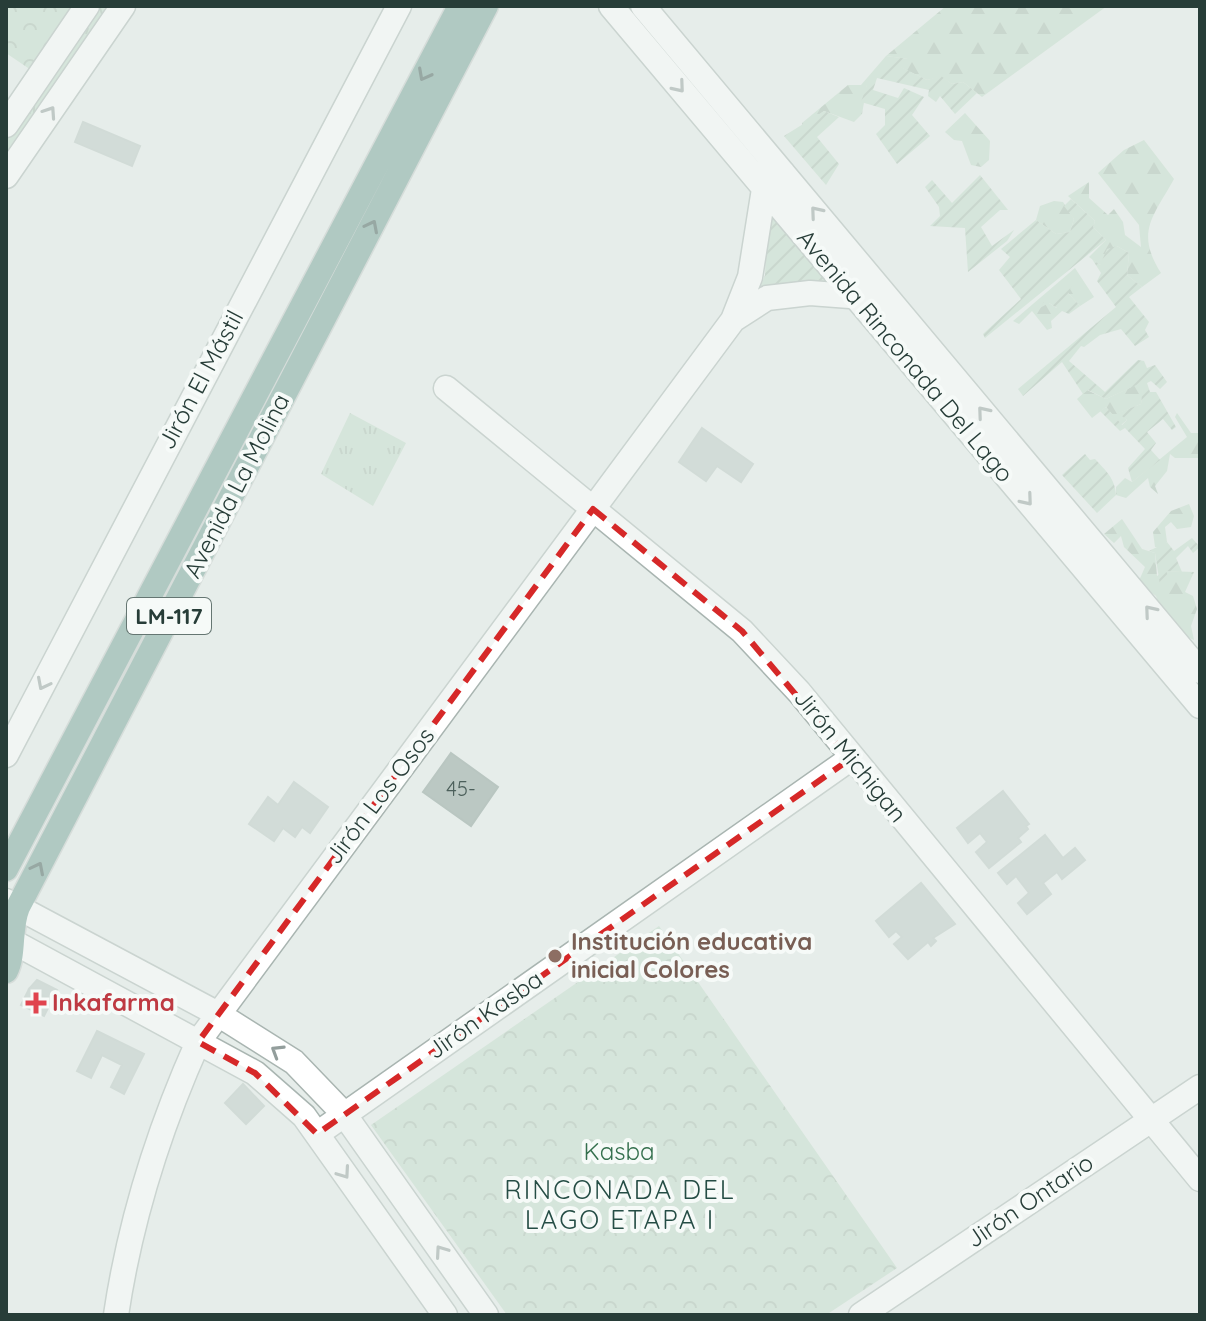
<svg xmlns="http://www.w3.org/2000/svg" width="1206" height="1321" viewBox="0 0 1206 1321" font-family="Quicksand,sans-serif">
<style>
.grass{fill:url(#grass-tufts)}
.forest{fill:url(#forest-firs)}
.park{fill:url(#park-crowns)}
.garden{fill:url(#garden-furrows)}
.building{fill:#bbc8c3;stroke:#b9c6c1;stroke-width:2}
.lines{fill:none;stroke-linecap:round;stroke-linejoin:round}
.minor-casing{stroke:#a9b5b1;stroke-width:27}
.major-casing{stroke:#c3c9c7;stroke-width:27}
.minor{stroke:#fff;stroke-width:24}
.major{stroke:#709d93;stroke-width:24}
.oneway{stroke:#39554f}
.oneway2{stroke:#939e9c}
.marked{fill:none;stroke:#d62828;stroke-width:6;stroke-dasharray:16 10;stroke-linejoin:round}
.education-dot{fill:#8d6e63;stroke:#f6faf8;stroke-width:3}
.health-dot{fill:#e0444e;stroke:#f6faf8;stroke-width:3}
.labels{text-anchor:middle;stroke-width:8;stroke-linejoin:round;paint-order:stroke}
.number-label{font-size:20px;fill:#4c605b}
.shield{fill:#f6faf8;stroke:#657672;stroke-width:2}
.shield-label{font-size:22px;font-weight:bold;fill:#273d38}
.street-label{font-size:24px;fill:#273d38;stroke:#f6faf8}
.education-label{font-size:24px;font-weight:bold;fill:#785e54;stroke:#f6faf8;text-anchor:start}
.health-label{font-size:24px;font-weight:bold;fill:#be3a42;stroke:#f6faf8;text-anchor:start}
.park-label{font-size:24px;fill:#35704e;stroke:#f6faf8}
.neighbourhood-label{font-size:26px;letter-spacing:2px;fill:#254d45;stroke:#f6faf8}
</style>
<defs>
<pattern id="grass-tufts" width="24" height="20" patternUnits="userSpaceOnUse" patternTransform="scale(2)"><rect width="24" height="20" fill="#c2dbc9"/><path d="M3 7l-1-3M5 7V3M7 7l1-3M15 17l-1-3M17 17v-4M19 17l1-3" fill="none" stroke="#a7bdad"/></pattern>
<pattern id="forest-firs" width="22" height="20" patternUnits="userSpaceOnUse" patternTransform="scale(2)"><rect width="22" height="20" fill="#c2dbc9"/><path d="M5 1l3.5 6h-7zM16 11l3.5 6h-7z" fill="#a7bdad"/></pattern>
<pattern id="park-crowns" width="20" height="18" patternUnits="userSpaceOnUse" patternTransform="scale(2)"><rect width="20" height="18" fill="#c2dbc9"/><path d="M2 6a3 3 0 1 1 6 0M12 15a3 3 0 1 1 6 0" fill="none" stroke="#a7bdad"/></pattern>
<pattern id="garden-furrows" width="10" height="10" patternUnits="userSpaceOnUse" patternTransform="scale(2)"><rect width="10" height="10" fill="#c2dbc9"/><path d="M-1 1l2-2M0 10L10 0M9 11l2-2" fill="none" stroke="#a7bdad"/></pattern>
</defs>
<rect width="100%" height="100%" fill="#e6edea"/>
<path class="grass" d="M98,6H113L6,160V139Z
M350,413L406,443L373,506L321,474Z"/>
<path class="forest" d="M946,6H1107L982,97L963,82L952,84L941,77L927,80L900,67L908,59L886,56Z
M848,85H867L862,114L854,122L824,111L803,127L802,123Z
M965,113L990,141L989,160L981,167L971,165L962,141L954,140L945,132Z
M1144,140L1174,179C1153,217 1135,232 1161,273L1142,287L1127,275L1129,253L1117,246L1100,265L1089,257L1106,240L1093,227L1095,221L1068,196L1089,182V198L1108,215L1114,209L1123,222L1125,235L1141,247L1139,225L1098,173L1124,150Z
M1054,201L1063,202L1074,219L1070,232L1056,234L1036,220L1040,206Z
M1075,268L1094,297L1080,306L1068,293L1040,308L1049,303L1058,309L1051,321L1052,328L1047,330L1032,311L1019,324L1013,321Z
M1144,381L1141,404L1119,413L1127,420L1121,425L1106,407L1092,418L1077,399L1087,390L1106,399Z
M1177,413L1191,433H1199L1200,458H1175L1170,454L1167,471L1155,486L1158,494L1150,487L1148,478L1126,498L1116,495V487L1125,478L1132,482L1187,437L1175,417Z
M1189,504L1194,516L1191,527L1177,529L1171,522L1165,527L1167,542L1161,547H1155L1153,532L1171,511Z
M1122,519L1142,549L1155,553L1157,576L1165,571L1194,572L1185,592L1193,596L1197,609L1191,626L1194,640C1176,632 1161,615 1156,596L1138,583L1145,567L1124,547L1121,536L1114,543L1104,534Z"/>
<path class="park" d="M6,6H76L31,70L6,53Z
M659,926L897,1268L826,1315H507L371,1125Z"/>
<path class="garden" d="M886,56L909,59L901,67L927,80L941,76L952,84L963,82L977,93L955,114L940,96L936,102L928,96L929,90L877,78L873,90L898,98L904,88L924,97L912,115L930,136L897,164L876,134L885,125V109L861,102L867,85H861Z
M824,111L839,117L817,137L839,164L826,185L784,136Z
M980,175L1008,210H1000L981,227L992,246L1014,230L1007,241L968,272L965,228L930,226L940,216L939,207L925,187L932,180L952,203Z
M1071,199L1095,221L1093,227L1106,240L985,338L983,334L1021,299L999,270L1010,257L1001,249L1036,220L1056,234L1070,232L1074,219L1064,206Z
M768,205L832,280L759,291L765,275Z
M1117,246L1129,253L1127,275L1142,287L1129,297L1149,322L1145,330L1149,337L1135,346L1121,329L1100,335L1084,347L1081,346L1069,361L1105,392L1138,360L1144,361L1147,368L1155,365L1167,382L1160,389L1151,381L1147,383L1150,392H1156L1176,427L1172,430L1163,419L1147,432L1156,443L1151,450L1160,460L1132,482L1128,468L1145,449L1125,428L1120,431L1100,411L1106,407L1122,425L1127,420L1118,413L1141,404L1143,382L1106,399L1088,390L1083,394L1062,362L1023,396L1018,389L1116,307L1097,281L1101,273L1092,259L1100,265L1107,249Z
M1062,281L1073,283L1068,293L1080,306L1069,314L1062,311L1051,321L1057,308L1049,303L1038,309Z
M1085,454L1090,460L1095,459C1105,470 1115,478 1116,495L1097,513L1062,475Z
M1192,538L1200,547L1193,553L1188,546L1176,558L1182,572L1166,571L1172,584L1160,585L1155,553L1149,551L1167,542L1174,551Z"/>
<path class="building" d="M83,122L140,146L132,166L75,142Z
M702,428L753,464L741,482L717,466L706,481L679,462Z
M451,753L498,787L471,826L423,792Z
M294,782L328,807L310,833L302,827L295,837L283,828L274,841L249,824L268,797L278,805Z
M1003,791L1029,824L1026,826L1028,829L1018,838L1021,842L989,868L976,852L987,842L980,833L968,843L957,828Z
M1045,835L1063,858L1075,848L1085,860L1062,879L1057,872L1043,883L1051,894L1027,914L1018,903L1029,893L1016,876L1007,884L998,873Z
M921,883L955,924L933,938L936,941L931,946L928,942L908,959L894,944L902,937L896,931L889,937L876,921Z
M37,980L57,990L52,1000L29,989Z
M29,989L52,1000L44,1016L21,1005Z
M97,1031L144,1054L124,1094L111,1087L122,1065L102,1055L91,1078L77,1071Z
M243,1084L264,1106L246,1124L225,1103Z"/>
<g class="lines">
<defs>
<path id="minor" d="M611,6L1200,706
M643,6L1200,671
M6,125L87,6
M6,176L123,6
M733,320L767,298L810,293L863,297
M446,388L742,631L799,692L1200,1179
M6,755L399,6
M6,901L218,1014L294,1062L344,1114L486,1315
M6,938L255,1073L304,1116L445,1315
M317,1134L850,759
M116,1315C130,1221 159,1129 198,1042L733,320L750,277L764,189L783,173
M861,1315L1200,1087"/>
<path id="major" d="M6,869L460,6
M6,971C15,953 9,929 18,907L486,6"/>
</defs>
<use href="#minor" class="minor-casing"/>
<use href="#major" class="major-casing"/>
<use href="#minor" class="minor"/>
<use href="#major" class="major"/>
</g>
<defs><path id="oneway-chevron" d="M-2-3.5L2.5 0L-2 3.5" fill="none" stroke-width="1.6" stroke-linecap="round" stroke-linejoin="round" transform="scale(2)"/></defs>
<g class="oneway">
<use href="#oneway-chevron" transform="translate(424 75) rotate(118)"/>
<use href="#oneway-chevron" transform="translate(372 226) rotate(-63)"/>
<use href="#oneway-chevron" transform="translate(38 868) rotate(-63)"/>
</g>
<g class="oneway2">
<use href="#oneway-chevron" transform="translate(679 87) rotate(50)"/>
<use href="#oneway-chevron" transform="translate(50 112) rotate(-56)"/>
<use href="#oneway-chevron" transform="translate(816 212) rotate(-130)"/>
<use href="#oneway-chevron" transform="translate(983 412) rotate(-130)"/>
<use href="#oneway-chevron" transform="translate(1027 500) rotate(50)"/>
<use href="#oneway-chevron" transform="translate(1150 611) rotate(-130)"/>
<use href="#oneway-chevron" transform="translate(43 684) rotate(117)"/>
<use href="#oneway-chevron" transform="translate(277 1051) rotate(-148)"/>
<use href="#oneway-chevron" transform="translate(344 1173) rotate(55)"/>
<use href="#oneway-chevron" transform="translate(441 1251) rotate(-125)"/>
</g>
<path d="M0 0H1206V1321H0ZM593,509L742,631L850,759L317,1134L255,1073L198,1042Z" fill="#e6edea" fill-opacity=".55" fill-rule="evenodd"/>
<path class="marked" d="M593,509L742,631L850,759L317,1134L255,1073L198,1042Z"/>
<circle class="education-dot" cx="555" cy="956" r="8"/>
<path class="health-dot" d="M32 991h8v8h8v8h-8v8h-8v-8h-8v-8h8z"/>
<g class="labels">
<g class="number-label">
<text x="461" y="796">45-</text>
</g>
<rect class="shield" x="127" y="598" width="84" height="36" rx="6"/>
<g class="shield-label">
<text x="169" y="624">LM-117</text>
</g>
<g class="street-label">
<text transform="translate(905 356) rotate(50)" y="8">Avenida Rinconada Del Lago</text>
<text transform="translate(201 380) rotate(-62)" y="8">Jirón El Mástil</text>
<text transform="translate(237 486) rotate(-63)" y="8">Avenida La Molina</text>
<text transform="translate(850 756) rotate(51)" y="8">Jirón Michigan</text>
<text transform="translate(380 796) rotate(-53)" y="8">Jirón Los Osos</text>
<text transform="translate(485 1015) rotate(-35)" y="8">Jirón Kasba</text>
<text transform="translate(1030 1201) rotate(-34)" y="8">Jirón Ontario</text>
</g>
<g class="education-label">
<text x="571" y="950">Institución educativa<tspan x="571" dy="28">inicial Colores</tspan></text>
</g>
<g class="health-label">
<text x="52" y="1011">Inkafarma</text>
</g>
<g class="park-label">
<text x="619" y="1160">Kasba</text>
</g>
<g class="neighbourhood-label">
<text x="620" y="1199">RINCONADA DEL<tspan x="620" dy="30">LAGO ETAPA I</tspan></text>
</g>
</g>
<rect width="1206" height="1321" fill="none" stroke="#273d38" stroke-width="16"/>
</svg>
